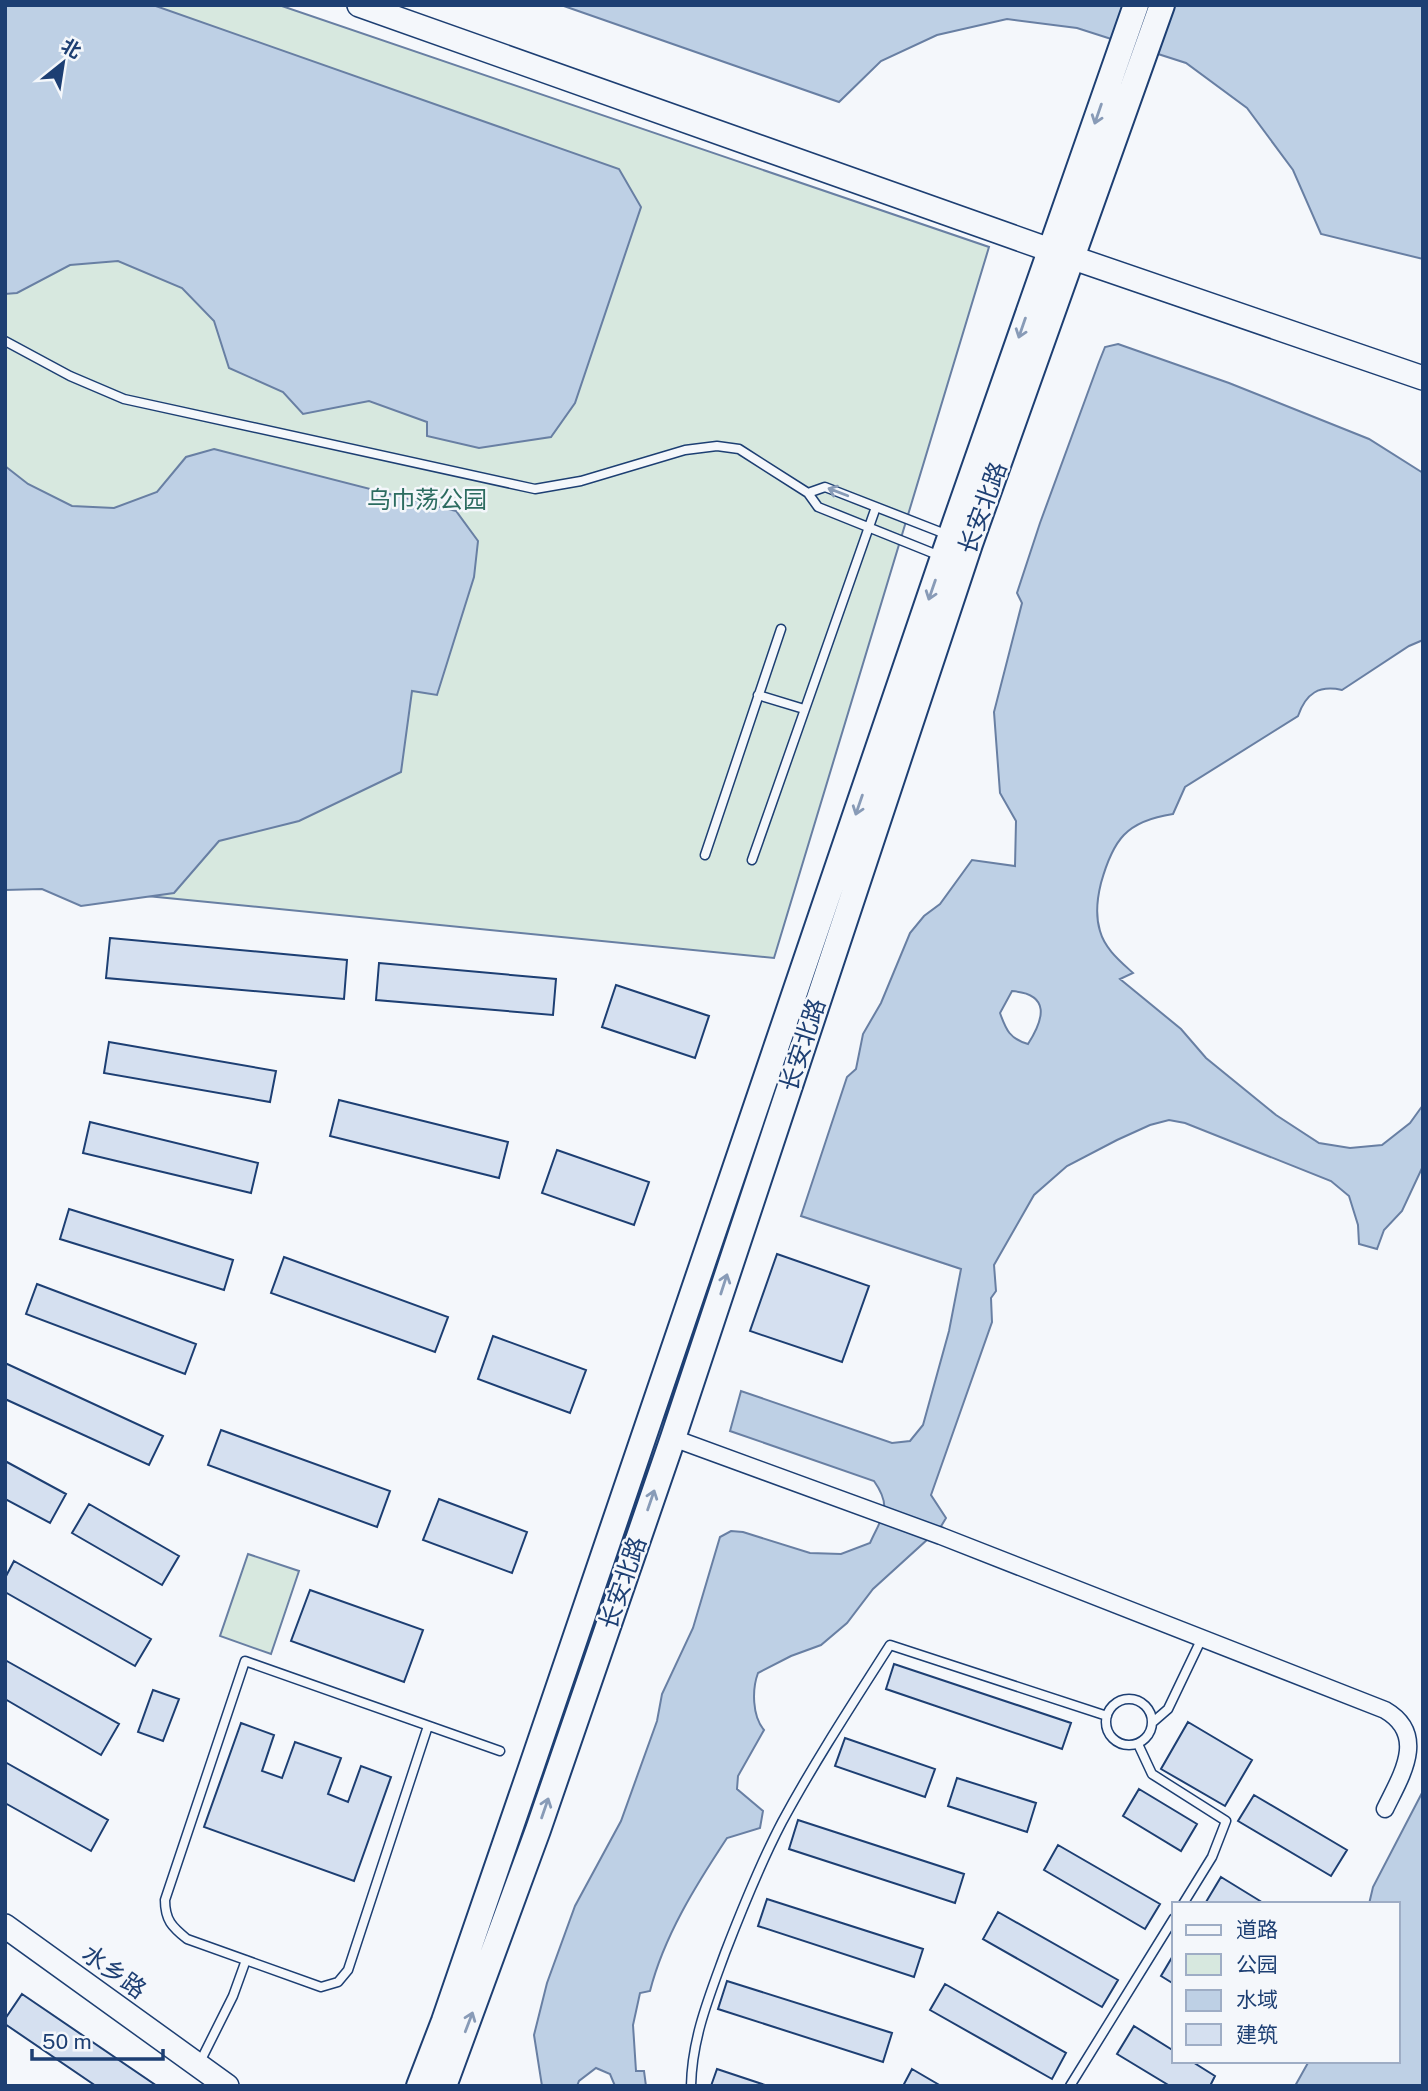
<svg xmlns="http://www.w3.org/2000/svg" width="1428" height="2091" viewBox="0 0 1428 2091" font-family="'Public Sans','Noto Sans SC',sans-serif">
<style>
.green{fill:#d7e8df;stroke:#687fa3;stroke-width:2}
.water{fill:#bed0e5;stroke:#687fa3;stroke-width:2;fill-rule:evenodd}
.building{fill:#d5e0f0;stroke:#1d3f73;stroke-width:2}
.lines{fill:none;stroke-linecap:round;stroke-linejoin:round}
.lane-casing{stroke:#1d3f73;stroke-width:11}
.street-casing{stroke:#1d3f73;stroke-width:19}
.secondary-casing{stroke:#1d3f73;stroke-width:26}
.primary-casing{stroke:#1d3f73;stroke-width:28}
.lane{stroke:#f4f7fb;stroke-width:8}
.street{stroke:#f4f7fb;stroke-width:16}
.secondary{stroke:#f4f7fb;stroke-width:23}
.primary{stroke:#f4f7fb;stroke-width:24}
.oneway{stroke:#889bb7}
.labels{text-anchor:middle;stroke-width:5;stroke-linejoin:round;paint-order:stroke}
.park-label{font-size:24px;fill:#2c6c60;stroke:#f4f7fb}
.street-label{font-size:24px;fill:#1d3f73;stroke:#f4f7fb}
</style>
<rect width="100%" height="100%" fill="#f4f7fb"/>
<path class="green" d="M5,5H279L989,247L774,958L5,882Z
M248,1554L299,1571L271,1654L220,1636Z"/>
<path class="water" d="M5,5H153L619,169L641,207L575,403L551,437L479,448L427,436V422L369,401L303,414L283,392L229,368L214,321L182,288L118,261L70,265L17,293L5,294Z
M561,5H1423V259L1321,234L1293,170L1247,108L1186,63L1077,28L1007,19L937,35L881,61L839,102Z
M1118,344L1229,383L1369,439L1423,473V640L1409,646L1342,690C1319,685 1306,693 1298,716L1185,787L1173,814C1126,821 1113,840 1101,883C1097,899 1095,915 1100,931C1105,949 1120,961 1133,973L1120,979L1181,1029L1206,1058L1276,1115L1319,1143L1350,1148L1382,1145L1410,1123L1423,1105V1166L1402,1211L1384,1230L1377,1249L1359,1244L1358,1225L1349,1196L1331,1181L1185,1123L1169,1120L1150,1125L1117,1140L1067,1166L1034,1195L994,1265L996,1291L991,1298L992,1322L931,1495L946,1518L940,1528L873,1589L847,1623L821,1645L791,1656L758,1673C752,1689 752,1716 764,1730L738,1776L737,1789L763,1811L760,1828L727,1838C696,1885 664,1936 650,1991L640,1993L633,2025L636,2071H644L646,2086H615L610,2074L596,2068L579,2081L577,2086H542L534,2035L547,1983L575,1906L621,1821L657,1721L662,1694L693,1628L720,1537L731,1531L743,1532L810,1553L841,1554L870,1543C882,1516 893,1508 874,1481L730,1431L741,1391L892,1443L910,1441L923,1425L949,1331L961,1269L801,1216L847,1077L856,1069L863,1034L881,1003L910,933L924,916L940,904L972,860L1015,866L1016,821L1000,793L994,712L1022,603L1017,593L1040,523L1099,362L1105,347ZM1012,991C1051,994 1044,1019 1028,1044C1010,1039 1006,1030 1000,1013Z
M214,449L456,511L478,541L474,577L437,695L412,691L401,772L299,821L219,841L174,893L81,906L42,889L5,890V466L28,484L72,506L114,508L157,492L186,457Z
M1423,1791V2086H1295L1309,2061H1398V1904H1369L1373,1887Z"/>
<path class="building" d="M110,938L347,960L344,999L106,978Z
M379,963L556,979L553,1015L376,1000Z
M616,985L709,1016L695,1058L602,1027Z
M109,1042L276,1071L270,1102L104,1073Z
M339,1100L508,1142L499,1178L330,1136Z
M90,1122L258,1163L251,1193L83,1153Z
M557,1150L649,1182L634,1225L542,1193Z
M69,1209L233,1260L224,1290L60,1239Z
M777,1254L869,1286L842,1362L750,1331Z
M284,1257L448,1317L435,1352L271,1293Z
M37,1284L196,1344L185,1374L26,1314Z
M493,1336L586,1370L570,1413L478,1379Z
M5,1363L163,1436L149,1465L5,1399Z
M221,1430L390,1491L377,1527L208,1465Z
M5,1461L66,1494L50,1523L5,1499Z
M439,1499L527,1532L512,1573L423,1540Z
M89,1504L179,1556L162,1585L72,1533Z
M14,1561L151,1639L135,1666L5,1592V1578Z
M310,1590L423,1630L404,1682L291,1641Z
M5,1660L119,1724L101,1755L5,1699Z
M894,1664L1071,1723L1062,1749L886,1689Z
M153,1690L179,1699L163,1741L138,1732Z
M1188,1722L1252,1760L1225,1806L1161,1769Z
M241,1723L274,1735L262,1771L282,1778L295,1742L341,1758L328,1794L348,1802L361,1766L391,1777L354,1881L204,1827Z
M845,1738L935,1769L925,1797L835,1766Z
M5,1762L108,1820L91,1851L5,1803Z
M957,1778L1036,1803L1027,1832L948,1806Z
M1139,1789L1197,1824L1181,1851L1123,1816Z
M1254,1795L1347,1850L1331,1876L1238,1821Z
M798,1820L964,1874L955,1903L789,1849Z
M1058,1845L1160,1904L1145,1929L1044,1870Z
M1221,1877L1265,1904L1206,1902Z
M767,1899L923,1949L914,1977L758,1926Z
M998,1912L1118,1980L1102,2007L983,1939Z
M1174,1954V1984L1161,1976Z
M727,1981L892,2033L883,2062L718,2009Z
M945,1984L1066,2053L1052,2079L930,2010Z
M22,1994L157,2086H96L5,2024V2019Z
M1134,2026L1174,2051V2061H1191L1215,2076L1210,2086H1170L1117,2054Z
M717,2069L768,2086H711Z
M912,2069L941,2086H903Z"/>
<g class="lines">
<defs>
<path id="lane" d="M5,341L70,376L124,399L535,489L581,481L685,450L717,446L739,449L808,493
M940,556L818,507L808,493L825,487L948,535
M758,695L804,709
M705,855L781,629
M752,860L876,507
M1106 1722a23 23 0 1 1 46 0a23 23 0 1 1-46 0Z
M1153,1722L1168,1709L1202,1638
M428,1726L348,1970L338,1982L321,1987L187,1939C172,1927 165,1920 165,1900L245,1661L500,1751
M1138,1744L1152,1774L1226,1821L1212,1857L1183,1904
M200,2062L233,1996L246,1960
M691,2086C692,2038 709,1997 725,1953C742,1909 760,1864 782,1822C815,1761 853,1703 890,1645L1107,1716
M1070,2086L1174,1918"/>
<path id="street" d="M673,1438L941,1536L1385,1710C1428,1735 1401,1776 1385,1809"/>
<path id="secondary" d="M359,5L1050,250L1423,378
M5,1926L227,2086"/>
<path id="primary" d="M419,2086L444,2021L530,1771L943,557L1136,5
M444,2086L538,1830L673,1438L970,544L1162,5"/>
</defs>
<use href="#lane" class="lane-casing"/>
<use href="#street" class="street-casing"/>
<use href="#secondary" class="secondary-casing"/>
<use href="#primary" class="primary-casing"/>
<use href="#lane" class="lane"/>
<use href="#street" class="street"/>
<use href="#secondary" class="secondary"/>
<use href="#primary" class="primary"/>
</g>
<defs><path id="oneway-shaft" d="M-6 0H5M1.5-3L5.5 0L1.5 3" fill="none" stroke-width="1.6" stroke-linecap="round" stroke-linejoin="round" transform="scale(1.75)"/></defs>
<g class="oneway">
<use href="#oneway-shaft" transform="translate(1098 114) rotate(109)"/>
<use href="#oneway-shaft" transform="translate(1022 328) rotate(109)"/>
<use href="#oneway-shaft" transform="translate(838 492) rotate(-159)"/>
<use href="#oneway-shaft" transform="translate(932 590) rotate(109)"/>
<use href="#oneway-shaft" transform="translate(859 805) rotate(109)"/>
<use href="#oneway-shaft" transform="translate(724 1284) rotate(-72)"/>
<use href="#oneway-shaft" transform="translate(651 1500) rotate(-71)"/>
<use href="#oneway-shaft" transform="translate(545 1808) rotate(-71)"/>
<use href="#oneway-shaft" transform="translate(469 2022) rotate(-69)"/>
</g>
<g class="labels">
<g class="park-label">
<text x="427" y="508">乌巾荡公园</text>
</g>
<g class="street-label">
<text transform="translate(983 508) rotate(-70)" y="8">长安北路</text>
<text transform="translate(803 1045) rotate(-72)" y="8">长安北路</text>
<text transform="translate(623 1583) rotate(-71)" y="8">长安北路</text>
<text transform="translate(114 1972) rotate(36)" y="8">水乡路</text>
</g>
</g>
<rect width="1428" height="2091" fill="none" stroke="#1d3f73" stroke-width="14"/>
<rect x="1172" y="1902" width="228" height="161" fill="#f4f7fb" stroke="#9eadc5" stroke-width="2"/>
<rect x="1186" y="1925" width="35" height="10" fill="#f4f7fb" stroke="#9eadc5" stroke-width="2"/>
<text x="1236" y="1937" font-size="21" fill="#1d3f73">道路</text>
<rect x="1186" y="1954" width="35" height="21" fill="#d7e8df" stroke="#9eadc5" stroke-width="2"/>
<text x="1236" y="1972" font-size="21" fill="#1d3f73">公园</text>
<rect x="1186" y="1990" width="35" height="21" fill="#bed0e5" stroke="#9eadc5" stroke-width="2"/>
<text x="1236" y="2007" font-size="21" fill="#1d3f73">水域</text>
<rect x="1186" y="2024" width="35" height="21" fill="#d5e0f0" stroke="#9eadc5" stroke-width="2"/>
<text x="1236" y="2042" font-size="21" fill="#1d3f73">建筑</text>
<g transform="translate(63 63) rotate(30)" stroke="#f4f7fb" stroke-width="5" paint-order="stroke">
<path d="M0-5L12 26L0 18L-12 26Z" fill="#1d3f73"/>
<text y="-10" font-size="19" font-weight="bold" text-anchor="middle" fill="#1d3f73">北</text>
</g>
<path d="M32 2049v10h131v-10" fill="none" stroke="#1d3f73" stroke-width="3.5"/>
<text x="42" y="2049" font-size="21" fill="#1d3f73" stroke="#f4f7fb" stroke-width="5" paint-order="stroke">50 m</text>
</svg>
